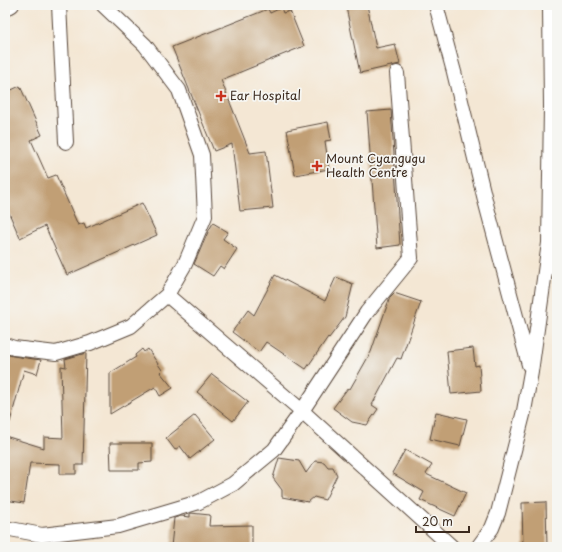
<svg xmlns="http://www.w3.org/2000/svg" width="562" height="552" viewBox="0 0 562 552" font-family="'Playpen Sans',sans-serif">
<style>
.building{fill:#c19f74}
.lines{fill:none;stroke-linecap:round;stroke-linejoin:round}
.minor-casing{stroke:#574639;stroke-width:16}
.minor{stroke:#fff;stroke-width:14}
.poi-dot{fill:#c8321e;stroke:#f6f6f2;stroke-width:1.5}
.labels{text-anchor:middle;stroke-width:3.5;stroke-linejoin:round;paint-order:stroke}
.poi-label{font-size:12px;fill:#3b2a1e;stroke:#f6f6f2;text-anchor:start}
</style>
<rect width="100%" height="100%" fill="#f6f6f2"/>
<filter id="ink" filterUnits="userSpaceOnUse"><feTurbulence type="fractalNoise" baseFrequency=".025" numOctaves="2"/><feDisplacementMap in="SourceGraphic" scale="8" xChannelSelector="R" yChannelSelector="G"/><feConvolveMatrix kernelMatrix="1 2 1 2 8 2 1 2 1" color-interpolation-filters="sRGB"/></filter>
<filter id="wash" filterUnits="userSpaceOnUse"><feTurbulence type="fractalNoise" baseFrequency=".012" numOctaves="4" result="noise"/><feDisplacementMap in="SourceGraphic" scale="16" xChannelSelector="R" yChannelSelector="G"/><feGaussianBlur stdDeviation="0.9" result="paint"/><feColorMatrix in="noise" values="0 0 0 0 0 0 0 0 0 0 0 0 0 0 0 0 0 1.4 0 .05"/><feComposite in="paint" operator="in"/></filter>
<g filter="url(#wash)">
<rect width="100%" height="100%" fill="#f4e7d4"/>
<g id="blocks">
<path class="building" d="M356,5H367L376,48L395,44L400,64L360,73L346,7Z
M281,8L283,13L290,11L304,46L221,80L250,153L266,151L273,208L240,211L232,144L214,151L172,47L268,9L270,13Z
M20,86L42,135L31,140L48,178L56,175L78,225L84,223L86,228L142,203L157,235L67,275L45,226L20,238L5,204V93Z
M391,110L400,245L377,248L367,112Z
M328,122L331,140L325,141L329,169L295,175L287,130Z
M213,223L228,232L223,239L237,249L224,269L220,266L213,276L194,264L208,232Z
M275,275L325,301L336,277L353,284L345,317L329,338L328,337L306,369L266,342L259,352L232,332L248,310L254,315Z
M394,293L421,302L401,359L397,358L372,405L378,409L367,425L352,422L333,408L348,388L350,389L371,352L390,297Z
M473,348L475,366L479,365L481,391L451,394L447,351Z
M142,349L144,352L148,349L162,370L160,372L173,388L160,396L155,387L110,414V373L136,357L135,355Z
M86,353L83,465H76V474H60V464L30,463L24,503L5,500V436L44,448V437L63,438L61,366L66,367L65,359Z
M5,354L13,356L41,360L37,374L24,370L10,422H5Z
M212,374L248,402L233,421L197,392Z
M436,412L467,419L460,446L430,439Z
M195,415L215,439L190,459L180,446L175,450L166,438Z
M110,443H152V462L139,463V470H111Z
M405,450L432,465L426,474L466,493L455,516L420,500L424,492L392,473Z
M279,458L299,461L306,473L315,461L324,462L328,467H333L337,475L325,500L314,497L308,502L282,497V490L273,478Z
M546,502L547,547H523L522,503Z
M190,513L210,515L209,526L252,525V547H171L174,518L181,516L190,517Z"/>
</g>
</g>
<g filter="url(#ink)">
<use href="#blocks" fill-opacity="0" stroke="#574639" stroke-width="1"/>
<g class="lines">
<defs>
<path id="minor" d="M59,5L66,142
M436,5L454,72L486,204L529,365
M5,9L12,5
M167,295L302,411L452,547
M5,345L14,348L56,353L90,343L131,326L167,295L185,264L205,216L202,155L179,90L145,45L103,5
M5,528L42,535L118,526L199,502L233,484L274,450L302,411L367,312L411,258L397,73
M478,547L492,528L498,513L524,411L531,372L549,243L551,107L550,5"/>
</defs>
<use href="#minor" class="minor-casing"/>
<use href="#minor" class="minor"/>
</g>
</g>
<g class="poi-dot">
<path d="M219 90h4v4h4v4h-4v4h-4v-4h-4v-4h4z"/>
<path d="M315 160h4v4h4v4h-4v4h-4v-4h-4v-4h4z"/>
</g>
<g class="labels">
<g class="poi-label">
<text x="230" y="100">Ear Hospital</text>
<text x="326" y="163">Mount Cyangugu<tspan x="326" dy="14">Health Centre</tspan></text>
</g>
</g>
<rect width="562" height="552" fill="none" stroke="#f6f6f2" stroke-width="20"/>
<path d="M416 526v6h53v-6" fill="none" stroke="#3b2a1e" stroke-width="2"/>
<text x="422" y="526" font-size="12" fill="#3b2a1e" stroke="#f6f6f2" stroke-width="3" paint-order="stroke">20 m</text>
</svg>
